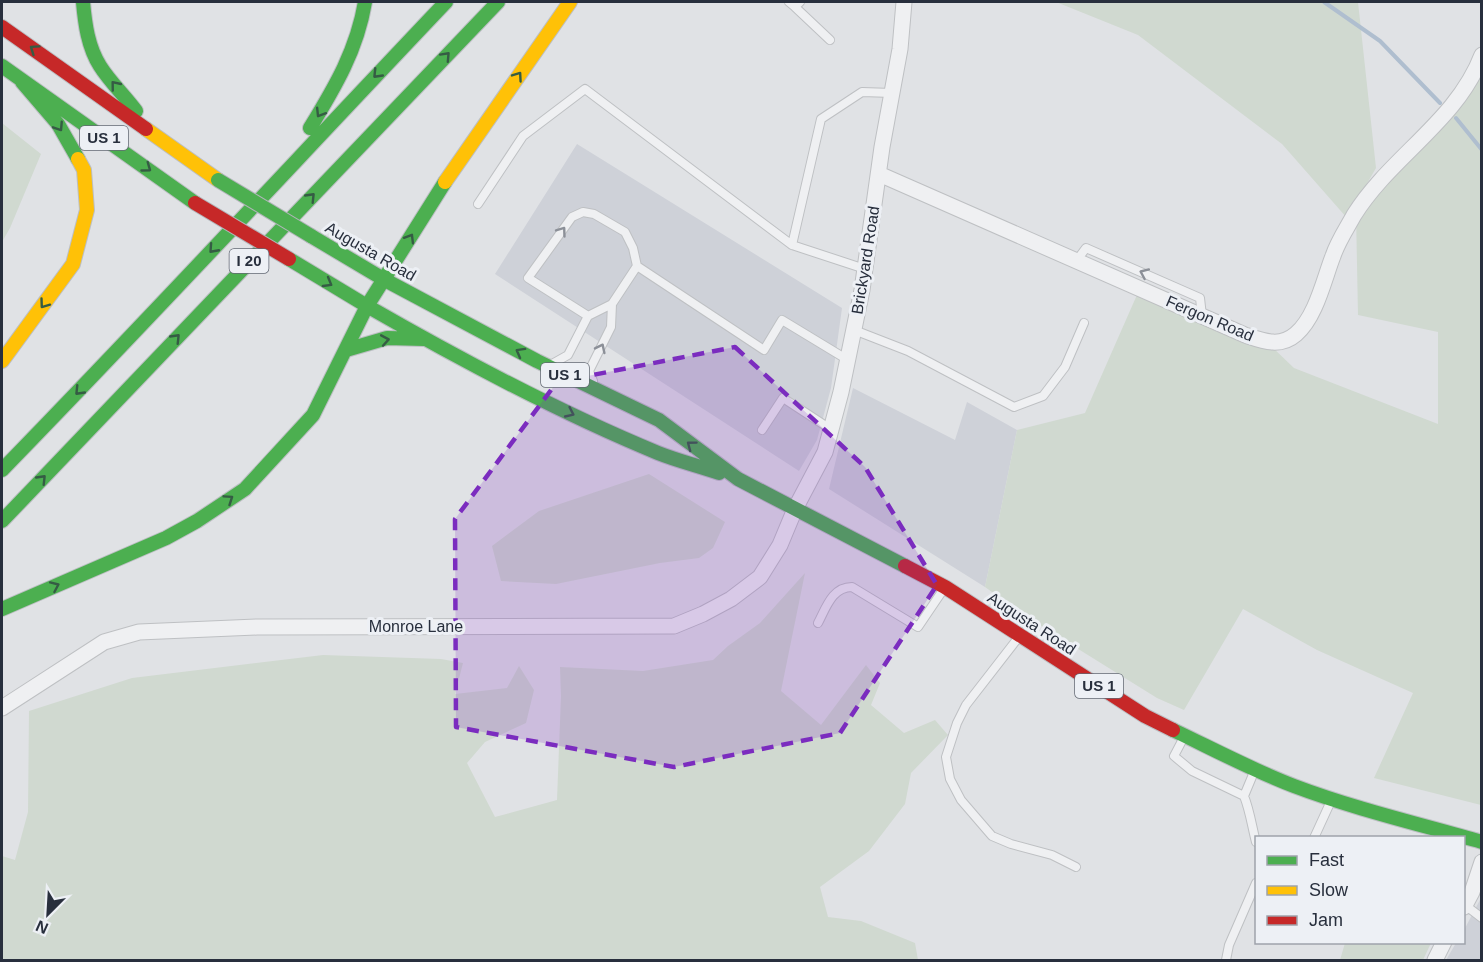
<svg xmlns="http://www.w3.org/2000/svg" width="1483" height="962" viewBox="0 0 1483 962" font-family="Helvetica,sans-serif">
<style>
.built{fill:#ced1d8}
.green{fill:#d0d9d0}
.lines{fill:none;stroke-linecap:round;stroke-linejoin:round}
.stream{stroke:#afbecf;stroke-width:4}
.lane-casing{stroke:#bec0c3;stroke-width:10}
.street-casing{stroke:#bec0c3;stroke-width:17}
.fast-casing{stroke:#bcbfc3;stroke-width:16}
.slow-casing{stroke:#bcbfc3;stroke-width:16}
.jam-casing{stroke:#bcbfc3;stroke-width:16}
.lane{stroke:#eff0f2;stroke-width:8}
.street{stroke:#eff0f2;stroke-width:15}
.fast{stroke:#4caf50;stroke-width:14}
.slow{stroke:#ffc107;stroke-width:14}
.jam{stroke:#c62828;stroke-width:14}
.fast-bridge-casing{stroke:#b2b5ba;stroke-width:16;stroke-linecap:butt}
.jam-bridge-casing{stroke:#b2b5ba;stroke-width:16;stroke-linecap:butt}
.fast-bridge{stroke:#4caf50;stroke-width:14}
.jam-bridge{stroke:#c62828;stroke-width:14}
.oneway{stroke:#355c44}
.oneway2{stroke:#8c9098}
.marked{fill:#7b2cbf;fill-opacity:0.2;stroke:#7b2cbf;stroke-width:4.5;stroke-dasharray:12 8;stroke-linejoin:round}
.labels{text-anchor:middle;stroke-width:6;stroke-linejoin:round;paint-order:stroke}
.shield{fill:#edf0f5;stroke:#636974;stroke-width:1.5}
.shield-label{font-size:15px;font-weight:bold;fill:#282f3d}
.street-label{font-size:16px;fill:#282f3d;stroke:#edf0f5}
</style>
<rect width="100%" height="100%" fill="#e0e2e5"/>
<path class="built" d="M577,144L842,308L831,388L817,440L799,471L495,274Z
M853,388L955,440L967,402L1017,430L985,587L829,489Z
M1481,898V960H1446L1456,943L1464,942V930Z"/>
<path class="green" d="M1056,2H1358L1376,168L1347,218L1282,144L1138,35Z
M1481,55V805L1374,778L1413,693L1317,650L1243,609L1184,710L1157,698L1030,619L985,587L1017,430L1085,413L1140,288L1267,342L1294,368L1438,424V332L1358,315L1356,213L1451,108Z
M2,123L41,154L10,228L2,242Z
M649,474L725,522L713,548L699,558L660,563L556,584L501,581L492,546L539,511Z
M805,573L781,691L821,725L866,665L880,683L871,705L904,733L935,720L948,735L911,773L905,804L869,851L820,887L828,917L861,921L915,943L918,960H2V856L15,860L28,812L29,711L132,678L323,655L441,659L463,663L455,694L507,688L519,666L534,690L526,723L485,742L467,763L495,817L557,800L561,696L560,667L643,671L713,660L728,646L760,623Z
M1345,943V942L1431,943L1423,960H1340Z"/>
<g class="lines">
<path class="stream" d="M1324,2L1380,41L1440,103
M1456,118L1482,150"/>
<defs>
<path id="lane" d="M789,2L795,7L800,2
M795,7L830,40
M478,204L523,136L585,89L792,245
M1077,260L1086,248L1200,298L1202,316
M865,269L792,245L821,119L862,92L892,93
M588,316L528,278L572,217L583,212L594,214L625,232L633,248L637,266
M854,330L908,351L1014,407L1043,396L1065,367L1084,323
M552,364L568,355L588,316L612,304L637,266L764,350L782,320L848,360
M593,381L589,371L611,327L612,304
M762,430L783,398L832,430
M818,623C826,608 832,587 852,587L918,627L943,590
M1018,638L966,705L957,723L946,757L950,779L961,800L992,836L1011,844L1052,855L1076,867
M1184,737L1174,756L1192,771L1244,796L1254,772
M1244,796C1250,811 1252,827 1256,842
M1314,838L1331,801
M1465,905L1482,918
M1226,960L1229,945L1256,883"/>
<path id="street" d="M879,174L1245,335C1263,341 1280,348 1296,334C1316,317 1324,279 1333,256C1338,241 1347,228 1354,215C1391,156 1457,121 1482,55
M2,708L104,642L139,632L257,627L674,626L703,614L731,599L760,577L780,545L795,509L825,452L841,392L862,290L882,147L900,49L904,2
M1464,907L1472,892L1482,862
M1435,960L1444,942"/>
<path id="fast" d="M83,2C85,24 88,47 100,66C110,82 125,96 136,111
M2,66L195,203
M22,82L58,124L78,159
M310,128C335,87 357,50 365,2
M311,236L385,280
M289,259L367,306
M385,280L537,361L659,420L738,479L905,566
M367,306C461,360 558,412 658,453C678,461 699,466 719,473
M346,350L387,338L424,339
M2,470C152,316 298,158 446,2
M2,521L498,2
M2,609L166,538L197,521L245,489L313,415L367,306L445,182
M1173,730C1213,749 1252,770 1294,786C1355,809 1419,824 1482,842"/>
<path id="slow" d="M146,129L218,180
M445,182L570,2
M2,361L73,264L87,210L84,170L78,159"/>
<path id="jam" d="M2,27L146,129
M905,566L945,587L1145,716L1173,730"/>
</defs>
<use href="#lane" class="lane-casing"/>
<use href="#street" class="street-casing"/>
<use href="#fast" class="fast-casing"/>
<use href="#slow" class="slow-casing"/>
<use href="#jam" class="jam-casing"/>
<use href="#lane" class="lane"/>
<use href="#street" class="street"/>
<use href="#fast" class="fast"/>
<use href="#slow" class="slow"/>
<use href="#jam" class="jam"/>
<defs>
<path id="fast-bridge" d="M218,180L311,236"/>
<path id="jam-bridge" d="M195,203L289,259"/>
</defs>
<use href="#fast-bridge" class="fast-bridge-casing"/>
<use href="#jam-bridge" class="jam-bridge-casing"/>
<use href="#fast-bridge" class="fast-bridge"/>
<use href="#jam-bridge" class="jam-bridge"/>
</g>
<defs><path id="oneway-chevron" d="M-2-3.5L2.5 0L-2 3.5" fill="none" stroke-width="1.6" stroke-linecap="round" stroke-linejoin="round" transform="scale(1.5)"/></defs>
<g class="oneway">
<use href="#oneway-chevron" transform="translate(34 49) rotate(-145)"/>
<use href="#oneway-chevron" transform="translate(446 56) rotate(-47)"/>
<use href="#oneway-chevron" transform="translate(377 74) rotate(134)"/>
<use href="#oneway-chevron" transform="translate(518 76) rotate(-55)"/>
<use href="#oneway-chevron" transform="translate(115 85) rotate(-129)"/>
<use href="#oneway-chevron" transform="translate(320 113) rotate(122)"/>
<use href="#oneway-chevron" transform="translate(59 127) rotate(57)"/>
<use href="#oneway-chevron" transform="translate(147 168) rotate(36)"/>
<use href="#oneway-chevron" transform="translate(311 197) rotate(-46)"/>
<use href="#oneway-chevron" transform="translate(410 238) rotate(-59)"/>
<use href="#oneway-chevron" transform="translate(213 249) rotate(132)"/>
<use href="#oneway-chevron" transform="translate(328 283) rotate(30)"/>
<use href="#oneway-chevron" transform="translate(44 304) rotate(126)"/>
<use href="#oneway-chevron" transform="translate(176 338) rotate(-46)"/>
<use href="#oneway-chevron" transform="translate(385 340) rotate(-10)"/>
<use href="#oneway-chevron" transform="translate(520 352) rotate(-151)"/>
<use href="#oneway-chevron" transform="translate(79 391) rotate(134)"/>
<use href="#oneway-chevron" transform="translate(570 413) rotate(25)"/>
<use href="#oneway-chevron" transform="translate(691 445) rotate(-143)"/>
<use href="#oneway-chevron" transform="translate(42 479) rotate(-46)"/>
<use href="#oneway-chevron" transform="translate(229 499) rotate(-34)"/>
<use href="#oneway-chevron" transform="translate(55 586) rotate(-24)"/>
</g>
<g class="oneway2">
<use href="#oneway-chevron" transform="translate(562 231) rotate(-54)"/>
<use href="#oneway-chevron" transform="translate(1144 273) rotate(-156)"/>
<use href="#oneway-chevron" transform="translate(601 348) rotate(-64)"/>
</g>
<path class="marked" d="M735,347L865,467L937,585L840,733L674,767L456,727L455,519L557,382Z"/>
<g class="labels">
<g class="shield">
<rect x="80" y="126" width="48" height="24" rx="4.5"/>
<rect x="229.5" y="249" width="39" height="24" rx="4.5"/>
<rect x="541" y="363" width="48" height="24" rx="4.5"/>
<rect x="1075" y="674" width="48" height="24" rx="4.5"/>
</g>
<g class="shield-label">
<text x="104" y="143">US 1</text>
<text x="249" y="266">I 20</text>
<text x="565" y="380">US 1</text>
<text x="1099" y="691">US 1</text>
</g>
<g class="street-label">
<text transform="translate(371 251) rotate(30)" y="6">Augusta Road</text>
<text transform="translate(865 260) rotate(-81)" y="6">Brickyard Road</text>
<text transform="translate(1210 318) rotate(23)" y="6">Fergon Road</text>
<text transform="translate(1032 623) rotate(33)" y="6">Augusta Road</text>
<text x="416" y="632">Monroe Lane</text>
</g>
</g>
<rect width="1483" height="962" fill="none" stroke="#282f3d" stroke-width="6"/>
<rect x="1255" y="836" width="210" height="108" fill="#edf0f5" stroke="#9ea3ab" stroke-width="1.5"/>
<rect x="1267" y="856" width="30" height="9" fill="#4caf50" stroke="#9ea3ab" stroke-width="1.5"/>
<text x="1309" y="866" font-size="18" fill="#282f3d">Fast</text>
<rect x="1267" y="886" width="30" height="9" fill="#ffc107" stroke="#9ea3ab" stroke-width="1.5"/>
<text x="1309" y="896" font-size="18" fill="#282f3d">Slow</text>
<rect x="1267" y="916" width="30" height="9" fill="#c62828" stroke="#9ea3ab" stroke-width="1.5"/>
<text x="1309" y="926" font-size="18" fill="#282f3d">Jam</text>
<g transform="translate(48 914) rotate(204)" stroke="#edf0f5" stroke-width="4.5" paint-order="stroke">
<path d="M0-4.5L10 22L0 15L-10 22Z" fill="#282f3d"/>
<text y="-9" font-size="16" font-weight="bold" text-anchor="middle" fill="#282f3d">N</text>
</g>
</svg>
